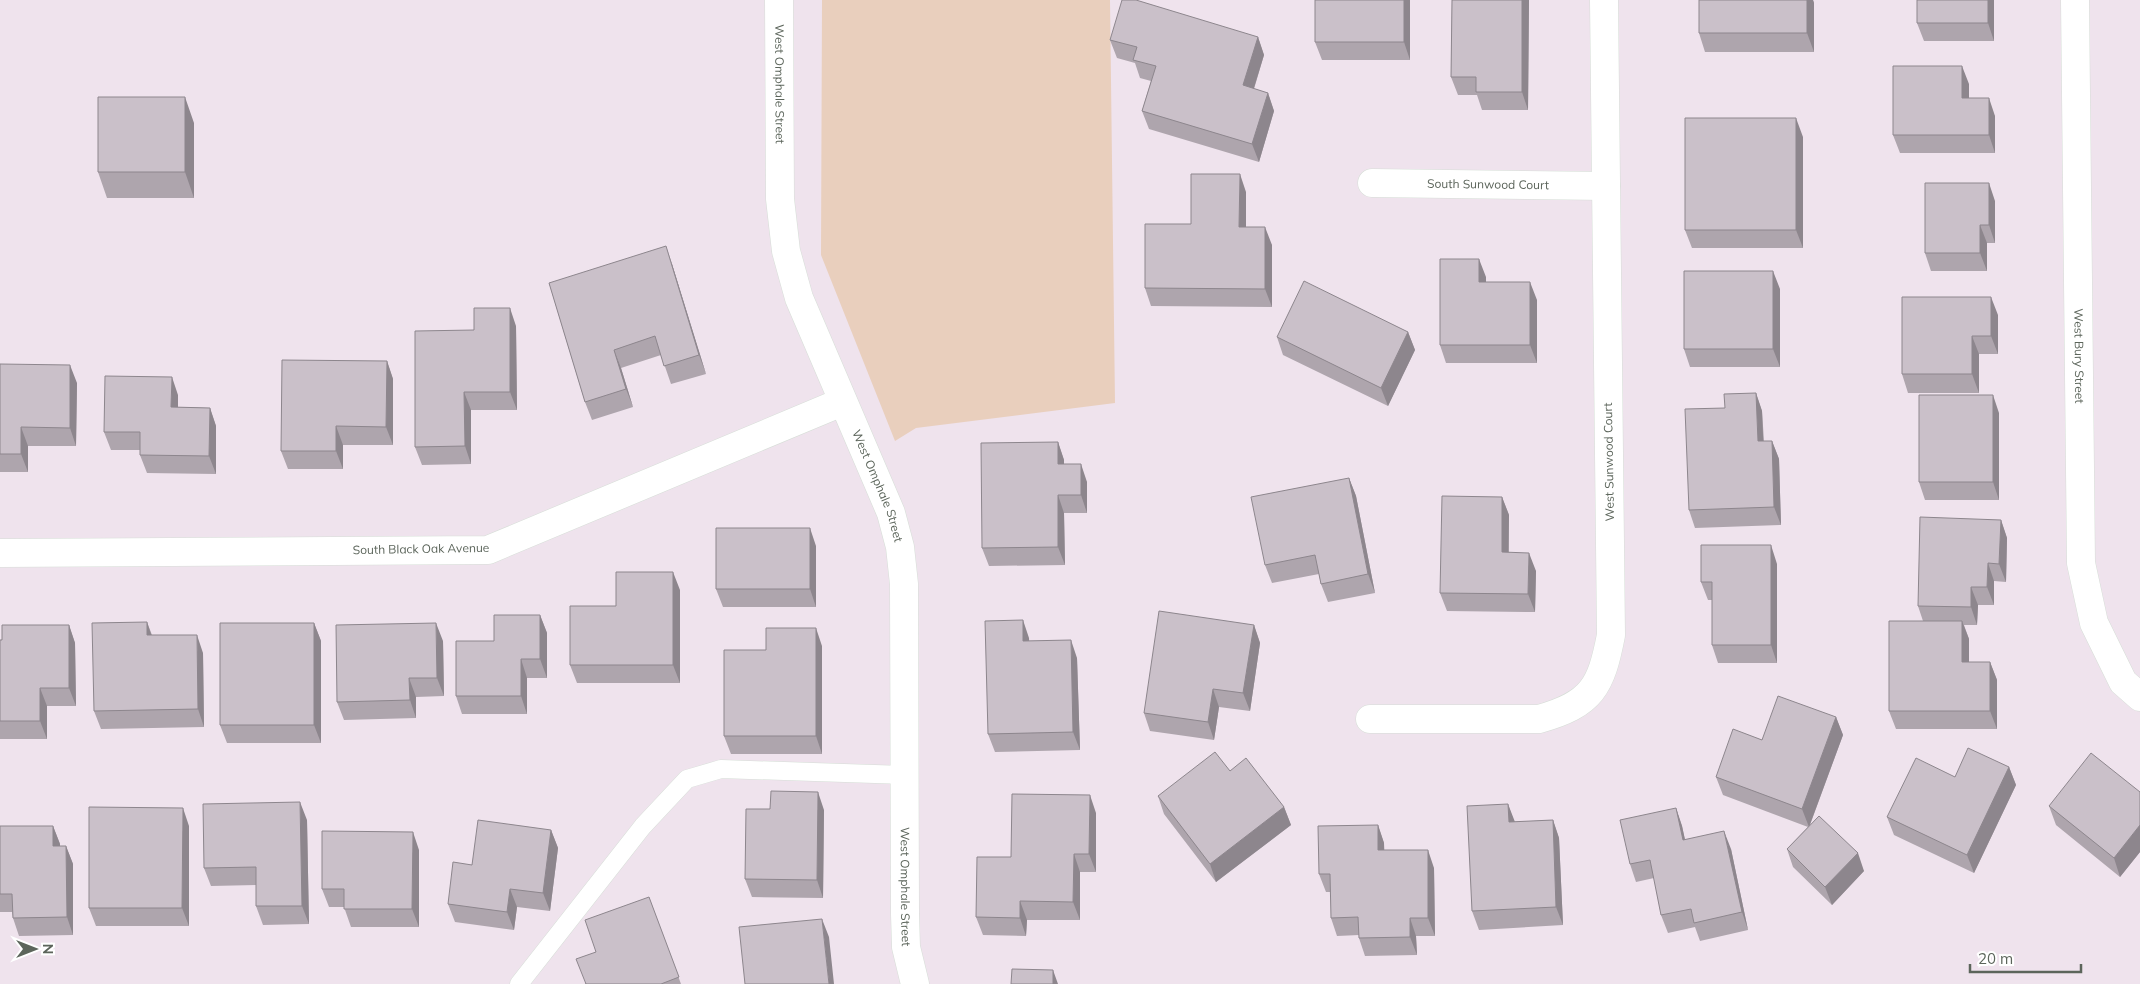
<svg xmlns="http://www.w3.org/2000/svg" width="2140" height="984" viewBox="0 0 2140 984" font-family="Mulish,sans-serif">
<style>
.green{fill:#e9cfbd}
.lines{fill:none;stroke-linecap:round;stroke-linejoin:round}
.lane-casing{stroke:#d6ded7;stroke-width:19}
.street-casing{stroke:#d6ded7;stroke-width:29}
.lane{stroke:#fff;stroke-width:18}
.street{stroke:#fff;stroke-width:28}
.wall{fill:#aea5ad}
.shaded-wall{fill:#8d868d}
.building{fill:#cac0c9;stroke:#8d868d}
.labels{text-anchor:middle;stroke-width:4;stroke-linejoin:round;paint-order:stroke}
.street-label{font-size:12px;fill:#5c655b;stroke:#fff}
</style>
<rect width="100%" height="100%" fill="#efe3ed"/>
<path class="green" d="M822,0H1110L1115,403L916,428L895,441L821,255Z"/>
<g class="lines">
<defs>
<path id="lane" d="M519,984L643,826L687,779L721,769L905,775"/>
<g id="street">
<path id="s1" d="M779,0L780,199L786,251L799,298L891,513L900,547L904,584L905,914L906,947L915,984"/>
<path id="s2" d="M2075,0L2081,563L2094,623L2123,682L2140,697"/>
<path id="s3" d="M1372,183L1606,186"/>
<path d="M0,553L488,550L842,402"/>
<path d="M1370,719H1539C1592,704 1601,687 1611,635L1604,0"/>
</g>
</defs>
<use href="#lane" class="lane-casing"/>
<use href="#street" class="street-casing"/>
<use href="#lane" class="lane"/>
<use href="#street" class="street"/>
</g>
<path class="wall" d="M1410,0V60H1322L1315,42Z
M1452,0H1529L1528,110H1482L1477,95H1458L1451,77Z
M1699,0H1813L1814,3V52H1705L1699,33Z
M1994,0V41H1924L1917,23Z
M1258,37L1264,55L1254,89L1268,93L1274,111L1259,162L1149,129L1142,111L1151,81L1140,78L1135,63L1117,58L1110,40Z
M1969,84V98L1995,116V153H1900L1893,135Z
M194,123V198H107L98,172Z
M1803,137V248H1692L1685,230Z
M1246,192V227L1272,245V307L1151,306L1145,288L1191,224Z
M1995,201V243H1987V271H1931L1925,253Z
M672,264L706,374L671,384L661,355L621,368L633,407L592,420L585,402L549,283Z
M1486,277V282L1537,300V363H1446L1440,345Z
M1780,289V367H1690L1684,349Z
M1998,315V354H1979V393H1908L1902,374Z
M516,326L517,410H471V464L422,465L415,447L474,330Z
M1408,332L1415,350L1388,406L1283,355L1277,337Z
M387,361L393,379V445H343V469H288L281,451Z
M0,364L77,383L76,446H28V472H0Z
M1756,393L1762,411L1764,441H1772L1779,459L1781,525L1695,528L1689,510L1725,408Z
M178,395V407L210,408L216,426V474L147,473L140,455V450H111L104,432Z
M1999,413V500H1925L1919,482Z
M1058,442L1064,460V464L1087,482V513H1064L1065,565L989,566L982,548Z
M1349,478L1356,496L1375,593L1328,602L1321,584L1319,574L1272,583L1265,565Z
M1502,497L1509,515V552L1536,571L1535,612L1447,611L1440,593Z
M2001,520L2007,538L2006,582L1994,581V605H1978L1977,625H1964L1969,639V662H1990L1997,680V729H1896L1889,711L1923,621L1918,606Z
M816,546V607H723L716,589Z
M1777,564V663H1718L1712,645V600H1708L1701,582Z
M680,590V683H577L570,665L616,606Z
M540,615L547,633V678H527V714H462L456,696L494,641Z
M147,622L152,635L203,653L204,727L101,729L94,711Z
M314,623L321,641V743H227L220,725Z
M69,625L75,643L76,706H47V739H0V640Z
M1254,625L1260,643L1250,711L1219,707L1214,740L1150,731L1144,713Z
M1029,638V641L1077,658L1080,750L995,752L988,734Z
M443,641L444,696L416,697V718L344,720L337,702Z
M822,646V754H731L724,736L766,650Z
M1836,717L1843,735L1810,825L1864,871L1832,905L1793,867L1787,849L1808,827L1723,795L1716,777L1762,740Z
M2009,767L2016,785L1974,873L1894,835L1887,817L1955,777Z
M1230,771L1284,807L1291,825L1216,882L1164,814L1158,796Z
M2140,792V852L2120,877L2056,825L2049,806Z
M1508,804L1514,822L1553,820L1559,838L1563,925L1479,930L1472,911Z
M1676,808L1682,826L1685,840L1731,849L1748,930L1700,941L1695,927L1668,933L1661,915L1654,878L1636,882L1630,864Z
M770,809L824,810L823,898L752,897L745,879Z
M1096,813V872H1080V920H1027L1026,936L983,935L976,917L1011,857Z
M307,820L309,924L263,925L256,906V885L211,886L204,868Z
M1378,825L1384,843V850L1434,868L1435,936H1416L1417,955L1365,956L1359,938V935L1337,936L1331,918V892H1326L1319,874Z
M0,826H53L60,844V846H66L73,864V935L19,936L13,918L12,912H0Z
M189,826V926H96L89,908Z
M551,830L558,848L550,911L517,907L514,930L455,922L448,904L472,865Z
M419,850V927H351L344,907H329L322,889Z
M649,897L681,984H585L596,952Z"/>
<path class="shaded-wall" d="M1404,0H1410V60L1404,42Z
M1522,0H1529L1528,110L1522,92Z
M1807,0H1813L1814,3V52L1807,33Z
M1988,0H1994V41L1988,23Z
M1258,37L1264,55L1249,104L1243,85Z
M1962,66L1969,84V116L1962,98Z
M1268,93L1274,111L1259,162L1252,144Z
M185,97L194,123V198L185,172Z
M1989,98L1995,116V153L1989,135Z
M1796,118L1803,137V248L1796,230Z
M1240,174L1246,192V245L1239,227Z
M1989,183L1995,201V243L1989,225Z
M1980,225L1987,243V271L1980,253Z
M1265,227L1272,245V307L1265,289Z
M666,246L672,264L706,374L699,355Z
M1479,259L1486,277V300L1479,282Z
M1773,271L1780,289V367L1773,349Z
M1530,282L1537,300V363L1530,345Z
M1991,297L1998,315V354L1991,336Z
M510,308L516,326L517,410L510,392Z
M1408,332L1415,350L1388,406L1381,388Z
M1972,336L1979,354V393L1972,374Z
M614,350L621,368L633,407L626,389Z
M387,361L393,379V445L386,427Z
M70,365L77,383L76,446L70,428Z
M172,377L178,395V425L171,407Z
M464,392L471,410V464L465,446Z
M1756,393L1762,411L1764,460L1758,441Z
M1993,395L1999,413V500L1993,482Z
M210,408L216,426V474L209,456Z
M336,426L343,445V469L336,451Z
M21,427L28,446V472L21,454Z
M1772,441L1779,459L1781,525L1774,507Z
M1058,442L1064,460V482L1058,464Z
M1081,464L1087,482V513L1081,495Z
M1349,478L1356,496L1375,593L1368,574Z
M1058,495L1064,513L1065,565L1058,547Z
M1502,497L1509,515L1508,570L1502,552Z
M2001,520L2007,538L2006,582L1999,564Z
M810,528L816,546V607L810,589Z
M1771,545L1777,564V663L1771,645Z
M1529,553L1536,571L1535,612L1528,594Z
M1988,563L1994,581V605L1987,587Z
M673,572L680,590V683L673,665Z
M1971,587L1978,605L1977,625L1971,607Z
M540,615L547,633V678L540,659Z
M1023,620L1029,638L1030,659L1023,641Z
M1962,621L1969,639V680L1962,662Z
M147,622L153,640L147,635Z
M314,623L321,641V743L314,725Z
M436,623L443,641L444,696L437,678Z
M69,625L75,643L76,706L69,688Z
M1254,625L1260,643L1250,711L1243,693Z
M816,628L822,646V754L816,736Z
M197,635L203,653L204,727L198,709Z
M1071,640L1077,658L1080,750L1073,732Z
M521,659L527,678V714L521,696Z
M1990,662L1997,680V729L1990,711Z
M409,678L416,697V718L410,700Z
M40,688L47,706V739L40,721Z
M1213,689L1219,707L1214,740L1208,722Z
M1836,717L1843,735L1809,827L1802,809Z
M2009,767L2016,785L1974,873L1967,855Z
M818,792L824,810L823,898L817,880Z
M1090,795L1096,813V872L1089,854Z
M300,802L307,820L309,924L302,906Z
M1508,804L1515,822H1509Z
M1284,807L1291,825L1216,882L1210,864Z
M183,808L189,826V926L182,908Z
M1676,808L1682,826L1689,858L1683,840Z
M1553,820L1559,838L1563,925L1556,907Z
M1378,825L1384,843L1385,868L1378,850Z
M2140,825V852L2120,877L2114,858Z
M53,826L60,844V864L53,846Z
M551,830L558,848L550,911L543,893Z
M1724,831L1731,849L1748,930L1742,912Z
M413,832L419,850V927L412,909Z
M66,846L73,864V935L67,917Z
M1428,850L1434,868L1435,936L1428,918Z
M1858,853L1864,871L1832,905L1825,887Z
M1074,854L1080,872V920L1073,902Z
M510,889L517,907L514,930L507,912Z
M1020,901L1027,920L1026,936L1020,918Z
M1410,918L1416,936L1417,955L1410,937Z
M822,919L829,937L834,984H829Z
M1053,970L1058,984H1053Z"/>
<path class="building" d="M1122,0H1136L1258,37L1243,85L1268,93L1252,144L1142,111L1156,66L1133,60L1137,47L1110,40Z
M1315,0H1404V42H1315Z
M1452,0H1522V92H1476V77H1451Z
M1699,0H1807V33H1699Z
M1917,0H1988V23H1917Z
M1893,66H1962V98H1989V135H1893Z
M98,97H185V172H98Z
M1685,118H1796V230H1685Z
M1191,174H1240L1239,227H1265V289L1145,288V224H1191Z
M1925,183H1989V225H1980V253H1925Z
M666,246L699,355L664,366L655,336L614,350L626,389L585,402L549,283Z
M1440,259H1479V282H1530V345H1440Z
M1684,271H1773V349H1684Z
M1304,281L1408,332L1381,388L1277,337Z
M1902,297H1991V336H1972V374H1902Z
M474,308H510V392H464L465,446L415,447V331L474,330Z
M282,360L387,361L386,427L336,426V451H281Z
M0,364L70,365V428L21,427V454H0Z
M105,376L172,377L171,407L210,408L209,456L140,455V432H104Z
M1756,393L1758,441H1772L1774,507L1689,510L1685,409L1725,408L1724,394Z
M1919,395H1993V482H1919Z
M1058,442V464H1081V495H1058V547L982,548L981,443Z
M1349,478L1368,574L1321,584L1315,555L1265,565L1251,497Z
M1442,496L1502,497V552L1529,553L1528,594L1440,593Z
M1920,517L2001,520L1999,564L1988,563L1987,587H1971V607L1918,606Z
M716,528H810V589H716Z
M1701,545H1771V645H1712V582H1701Z
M616,572H673V665H570V606H616Z
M1159,611L1254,625L1243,693L1213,689L1208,722L1144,713Z
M494,615H540V659H521V696H456V641H494Z
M1023,620V641L1071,640L1073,732L988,734L985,621Z
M1889,621H1962V662H1990V711H1889Z
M147,622V635H197L198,709L94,711L92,623Z
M220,623H314V725H220Z
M436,623L437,678H409L410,700L337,702L336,625Z
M2,625H69V688H40V721H0V640H2Z
M766,628H816V736H724V650H766Z
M1778,696L1836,717L1802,809L1716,777L1733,729L1762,740Z
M1968,748L2009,767L1967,855L1887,817L1916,758L1955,777Z
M1215,752L1230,771L1246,758L1284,807L1210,864L1158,796Z
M2091,753L2140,792V825L2114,858L2049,806Z
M771,791L818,792L817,880L745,879L746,809H770Z
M1012,794L1090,795L1089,854H1074L1073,902L1020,901V918L976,917L977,857H1011Z
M300,802L302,906H256V867L204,868L203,804Z
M1508,804L1509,822L1553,820L1556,907L1472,911L1467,806Z
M89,807L183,808L182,908H89Z
M1676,808L1683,840L1724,831L1742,912L1694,923L1691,909L1661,915L1650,860L1630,864L1620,820Z
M1819,816L1858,853L1825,887L1787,849Z
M478,820L551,830L543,893L510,889L507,912L448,904L453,862L472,865Z
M1378,825V850H1428V918H1410V937L1359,938L1358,917L1331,918L1330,874H1319L1318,826Z
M0,826H53V846H66L67,917L13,918L12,894H0Z
M322,831L413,832L412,909H344V889H322Z
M649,897L679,977L661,984H586L576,959L596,952L585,920Z
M822,919L829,984H745L739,927Z
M1012,969L1053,970V984H1011Z"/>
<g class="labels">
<g class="street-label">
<text dy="4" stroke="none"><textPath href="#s1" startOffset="84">West Omphale Street</textPath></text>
<text dy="4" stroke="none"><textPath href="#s3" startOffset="116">South Sunwood Court</textPath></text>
<text dy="4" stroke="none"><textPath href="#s2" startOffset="356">West Bury Street</textPath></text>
<text transform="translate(1609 462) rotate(-91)" y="4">West Sunwood Court</text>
<text dy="4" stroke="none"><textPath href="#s1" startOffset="504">West Omphale Street</textPath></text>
<text transform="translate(421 549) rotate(-1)" y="4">South Black Oak Avenue</text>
<text dy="4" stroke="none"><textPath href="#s1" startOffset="909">West Omphale Street</textPath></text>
</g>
</g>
<g transform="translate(35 949) rotate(90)" stroke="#ffffff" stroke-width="4" paint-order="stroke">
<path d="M0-4L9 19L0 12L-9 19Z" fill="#5c655b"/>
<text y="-8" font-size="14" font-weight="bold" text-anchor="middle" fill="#5c655b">N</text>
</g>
<path d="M1970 964v8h111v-8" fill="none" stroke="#5c655b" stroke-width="2.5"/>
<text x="1978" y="964" font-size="15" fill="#5c655b" stroke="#ffffff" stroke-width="4" paint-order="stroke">20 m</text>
</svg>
